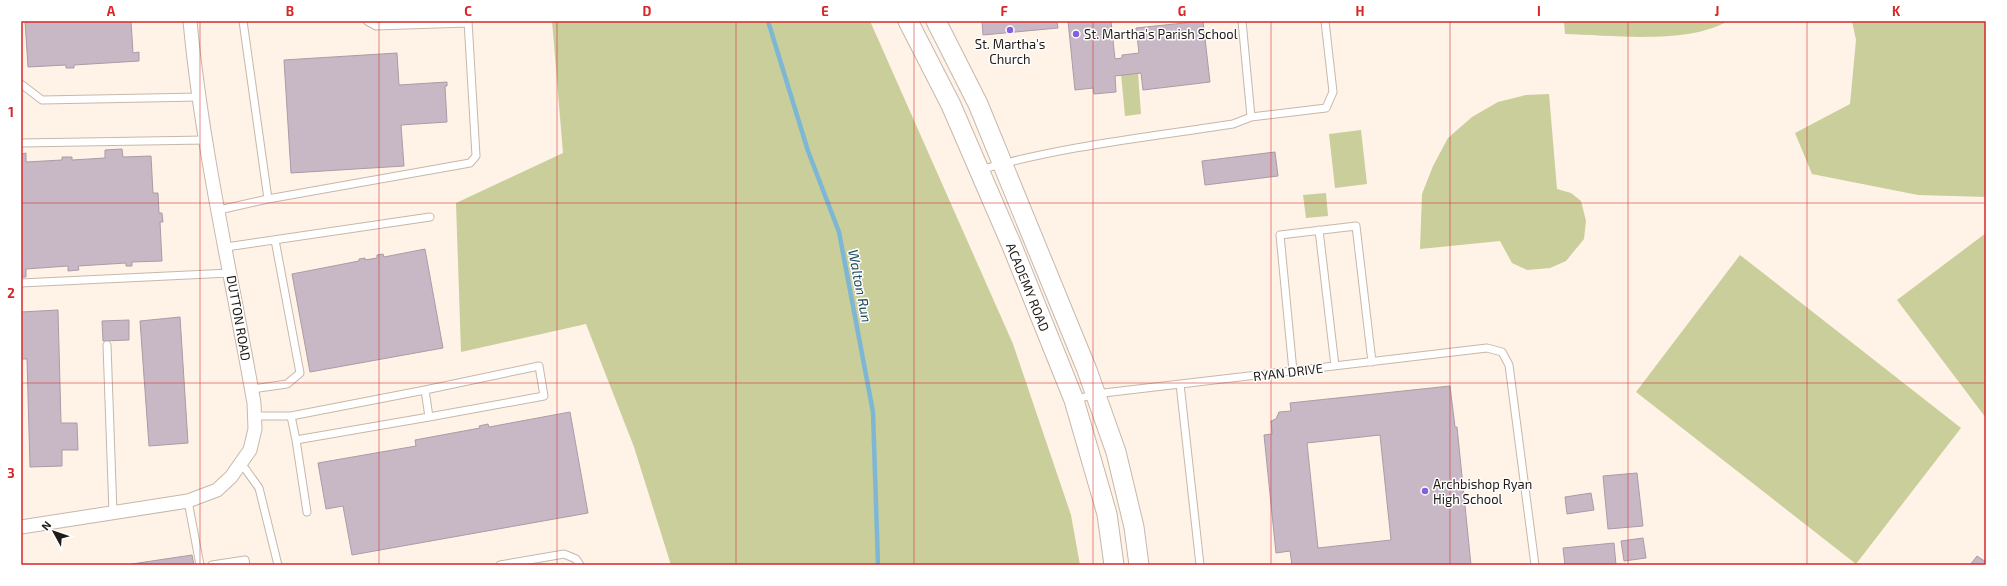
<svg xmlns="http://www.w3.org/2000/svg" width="2007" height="586" viewBox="0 0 2007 586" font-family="'Exo 2',sans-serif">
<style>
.green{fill:#c9ce9a}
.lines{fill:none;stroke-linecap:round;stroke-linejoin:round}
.stream{stroke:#7eb7d3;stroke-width:4.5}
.building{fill:#c8b8c5;stroke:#ab9ba7;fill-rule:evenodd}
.service-casing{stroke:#c6b8aa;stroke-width:9}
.minor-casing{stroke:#c6b8aa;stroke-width:15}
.secondary-casing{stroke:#c6b8aa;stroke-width:21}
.service{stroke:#fff;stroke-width:7}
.minor{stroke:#fff;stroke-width:13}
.secondary{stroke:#fff;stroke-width:19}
.grid{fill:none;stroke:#d62828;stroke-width:1;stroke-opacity:0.55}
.poi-dot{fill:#8361db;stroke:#fff;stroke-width:1.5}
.labels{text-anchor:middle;stroke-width:3;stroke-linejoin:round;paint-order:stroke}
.poi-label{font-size:13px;fill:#1f1a15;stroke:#fff;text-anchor:start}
.street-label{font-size:13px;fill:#1f1a15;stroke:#fff}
.water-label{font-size:14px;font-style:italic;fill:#19485c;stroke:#fff}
.neatline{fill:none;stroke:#d62828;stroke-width:1.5}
.grid-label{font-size:13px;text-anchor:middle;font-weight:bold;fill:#d62828}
</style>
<rect width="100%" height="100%" fill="#fff2e7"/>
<path class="green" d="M552,21H870L1013,344L1071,515L1080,565H671L634,447L586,324L461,352L456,203L563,153Z
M1564,21H1728C1687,45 1612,35 1565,34Z
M1852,21H1986V197L1918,195L1812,174L1795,133L1850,104L1856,40Z
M1138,73L1141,114L1125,116L1121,74Z
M1549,94L1557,189L1571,193L1581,201L1586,221L1584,239L1566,261L1550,268L1527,270L1512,263L1500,241L1420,249L1422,194L1433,166L1448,138L1472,117L1498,102L1526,95Z
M1361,130L1367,184L1335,188L1329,134Z
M1326,193L1328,216L1306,218L1303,195Z
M1986,233V418L1897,300Z
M1740,255L1961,428L1856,564L1636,392Z"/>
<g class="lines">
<path class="stream" d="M768,21L808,151L839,232L873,412L878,565"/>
</g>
<path class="building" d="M25,21H131L133,53L139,52V61L74,65V68H66V65L28,67Z
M982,21H1057L1058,28L983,35Z
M1068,21H1111L1115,59L1122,58V55L1139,53L1136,28L1203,21L1210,82L1143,90L1141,73L1115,76L1116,92L1094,94L1093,88L1075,90Z
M397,53L399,85L447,82V86H445L447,122L401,125L404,166L291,173L284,60Z
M122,149L123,157L151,156L153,193H158L159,213H162L163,222H160L162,261L132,262V266H126V263L78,266L79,270L68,271V266L26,269V277H21V154L26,153V162L62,160V157H72V160L105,158V150Z
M1275,152L1278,176L1205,185L1202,161Z
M425,249L443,348L310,372L292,274L359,261V259L365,258V260L377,258V255L383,254L384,257Z
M58,310L61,423H77L78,450H62V466L30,467L27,359H21V312Z
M180,317L188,443L149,446L140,321Z
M129,320V340L103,341L102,321Z
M1450,386L1455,427H1457L1471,565H1292L1290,551L1276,553L1264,435L1272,434L1271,421L1276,419L1279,412L1291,411L1290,403ZM1380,435L1391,540L1318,548L1307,443Z
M570,412L588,513L352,555L343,506L326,509L318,463L416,446L415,440L480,428L479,426L488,424L489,427Z
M1637,473L1643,526L1608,529L1603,476Z
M1591,493L1594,510L1567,514L1565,497Z
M1643,538L1646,558L1624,561L1621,541Z
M1614,543L1616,565H1565L1563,548Z
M192,555L194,565H125Z
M1977,556L1986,562V565H1970Z"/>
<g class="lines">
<defs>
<path id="service" d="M367,21L376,26L468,23
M21,84L42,100L199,97
M1251,117L1326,108L1333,92L1325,21
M21,143L206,140
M980,170C1062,146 1149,137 1233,124L1251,117L1242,21
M268,199L470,163L476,156L468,21
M219,210L268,199L243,21
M1319,230L1335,366
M226,247L430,217
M21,283L230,273
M107,345L113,513
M1293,371L1280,235L1356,226L1372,362
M1180,384L1200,565
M252,389L287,384L300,373L275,240
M425,390L539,366L544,396L429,417
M1074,400L1095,394L1487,348L1502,352L1509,365L1535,565
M254,416H291L425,390L429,417L296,440L291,416
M296,440L307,512
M241,463L259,488L278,565
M188,501L200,565
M212,565L245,560L246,565
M500,565L564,554L576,559L580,565"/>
<path id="minor" d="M21,527L188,501L217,490L231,477L250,450L255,429L254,403C232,277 202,150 190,21"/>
<path id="secondary" d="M908,21L951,105L1012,246L1074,400L1107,514L1114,565
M936,21L978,104L1087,370L1116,452L1134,527L1139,565"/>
</defs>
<use href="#service" class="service-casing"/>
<use href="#minor" class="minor-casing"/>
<use href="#secondary" class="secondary-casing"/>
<use href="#service" class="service"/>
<use href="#minor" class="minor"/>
<use href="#secondary" class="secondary"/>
</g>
<path class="grid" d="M200,21V565M379,21V565M557,21V565M736,21V565M914,21V565M1093,21V565M1271,21V565M1450,21V565M1628,21V565M1807,21V565M21,203H1986M21,383H1986"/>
<g class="poi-dot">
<circle cx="1010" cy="30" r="4"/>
<circle cx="1076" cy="34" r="4"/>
<circle cx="1425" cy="491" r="4"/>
</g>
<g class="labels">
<g class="poi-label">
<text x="1084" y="39">St. Martha's Parish School</text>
<text x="1010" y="49" text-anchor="middle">St. Martha's<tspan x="1010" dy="15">Church</tspan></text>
<text x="1433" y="489">Archbishop Ryan<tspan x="1433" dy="15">High School</tspan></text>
</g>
<g class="street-label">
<text transform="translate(1028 287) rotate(68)" y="5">ACADEMY ROAD</text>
<text transform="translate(239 318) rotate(80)" y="5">DUTTON ROAD</text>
<text transform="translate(1288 372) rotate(-7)" y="5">RYAN DRIVE</text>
</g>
<g class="water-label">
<text transform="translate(860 286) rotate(79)" y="5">Walton Run</text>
</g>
</g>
<rect width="2007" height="586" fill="none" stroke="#ffffff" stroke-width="44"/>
<g transform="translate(54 532) rotate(310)" stroke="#ffffff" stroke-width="3" paint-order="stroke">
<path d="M0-3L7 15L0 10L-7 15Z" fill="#1f1a15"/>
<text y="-6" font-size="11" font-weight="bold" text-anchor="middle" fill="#1f1a15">N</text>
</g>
<rect x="22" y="22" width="1963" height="542" class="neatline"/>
<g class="grid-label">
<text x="111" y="16">A</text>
<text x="290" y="16">B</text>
<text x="468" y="16">C</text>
<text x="647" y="16">D</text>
<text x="825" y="16">E</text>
<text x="1004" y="16">F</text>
<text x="1182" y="16">G</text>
<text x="1360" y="16">H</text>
<text x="1539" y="16">I</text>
<text x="1717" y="16">J</text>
<text x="1896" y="16">K</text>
<text x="11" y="117">1</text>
<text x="11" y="298">2</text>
<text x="11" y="478">3</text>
</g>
</svg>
